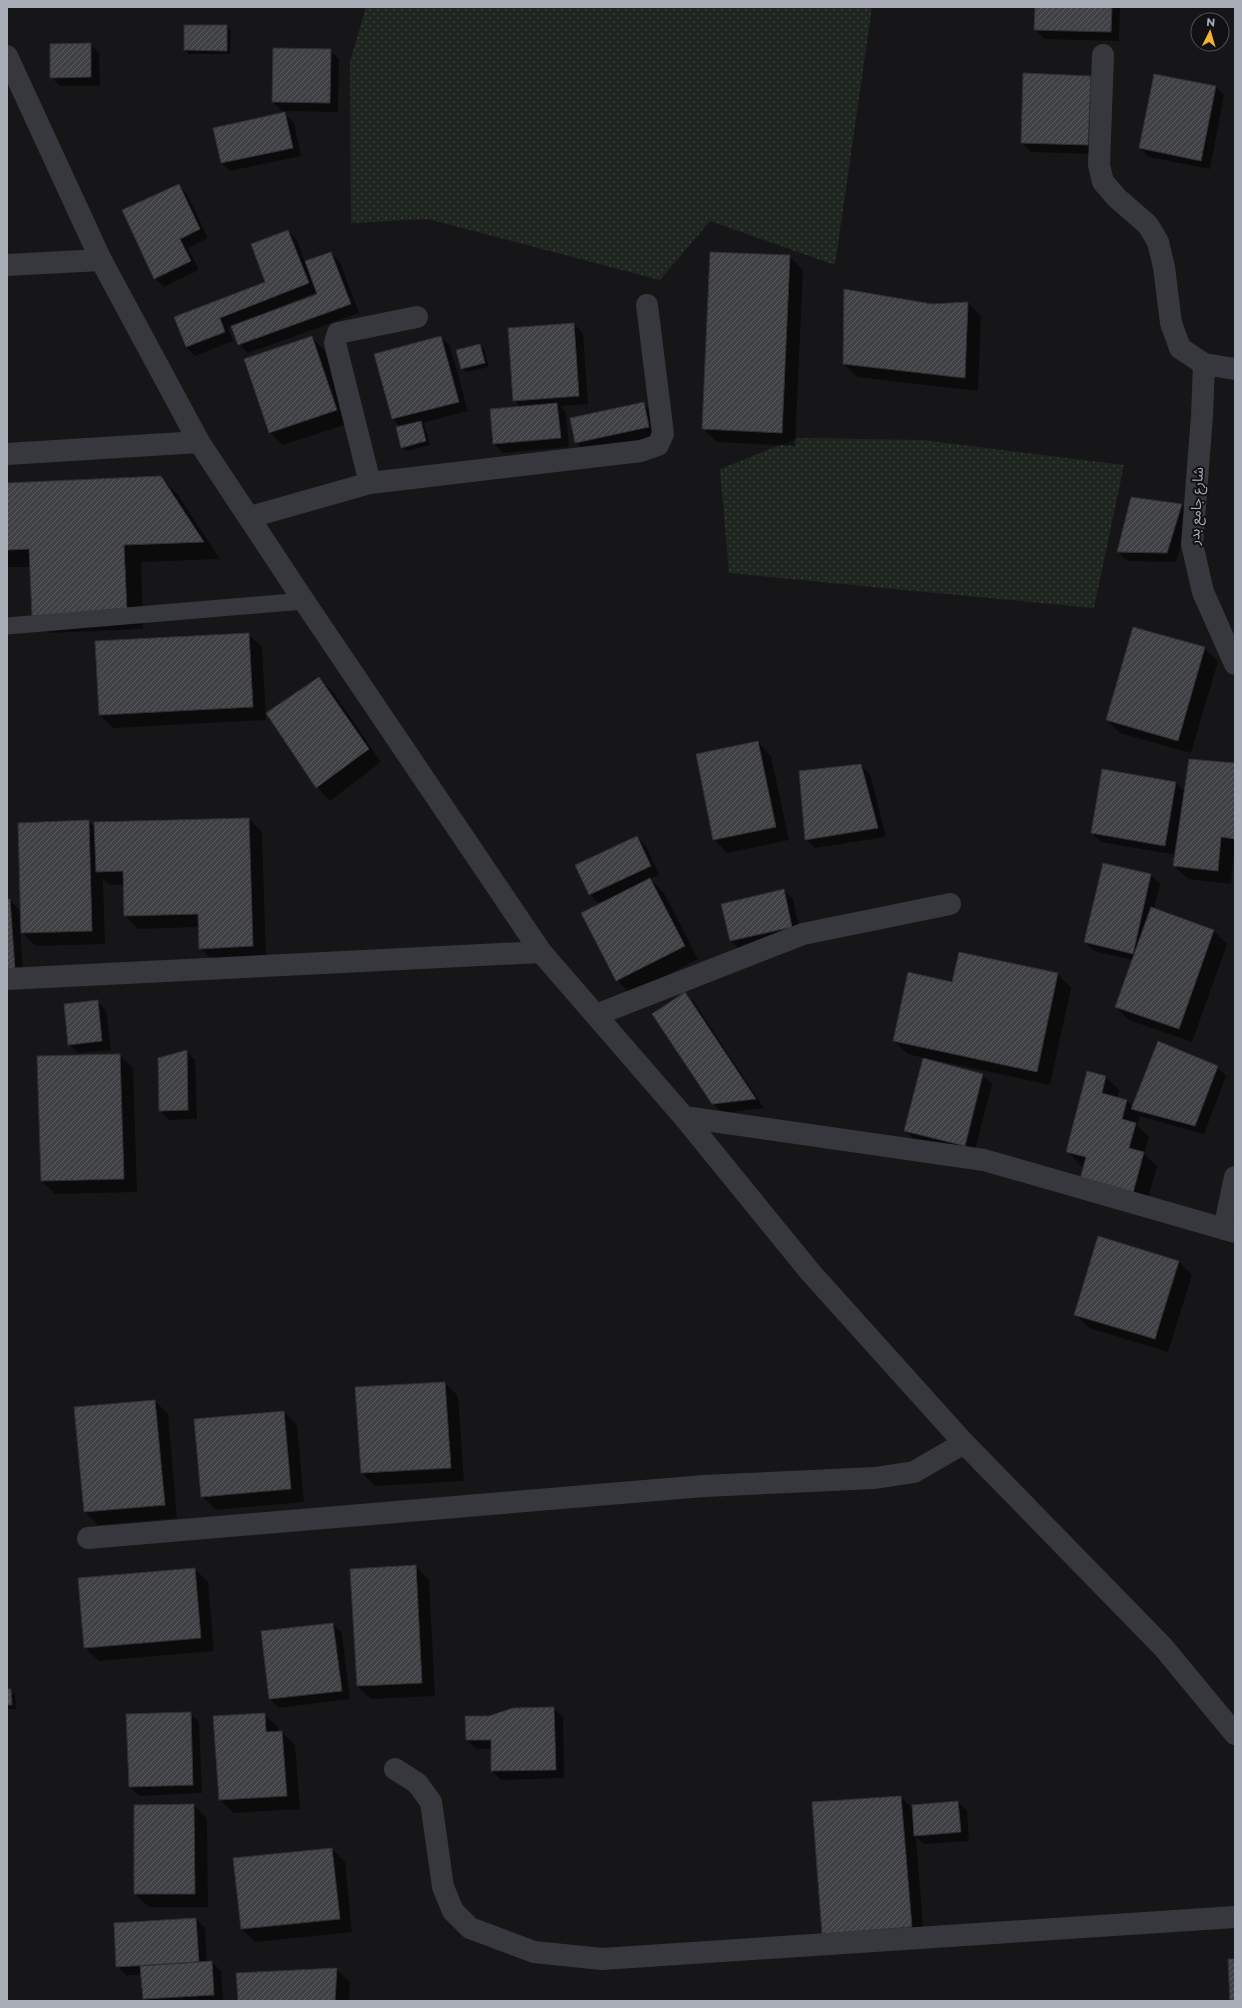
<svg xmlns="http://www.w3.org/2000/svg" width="1242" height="2008" viewBox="0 0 1242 2008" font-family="Montserrat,'Noto Sans Arabic',sans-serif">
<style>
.grass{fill:url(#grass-dots)}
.shadow{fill:#0007;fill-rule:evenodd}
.building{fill:url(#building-hatch);stroke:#303034}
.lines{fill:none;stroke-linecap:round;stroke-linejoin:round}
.service{stroke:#37383d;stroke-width:17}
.minor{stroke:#37383d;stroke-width:22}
.tertiary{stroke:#37383d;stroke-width:22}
.labels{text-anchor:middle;stroke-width:4;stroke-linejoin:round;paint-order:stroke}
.street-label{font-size:14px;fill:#a8adb8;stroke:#111113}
</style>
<defs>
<pattern id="grass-dots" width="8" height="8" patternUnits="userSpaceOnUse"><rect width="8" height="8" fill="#1e261f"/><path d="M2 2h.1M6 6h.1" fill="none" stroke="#3c433d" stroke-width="1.8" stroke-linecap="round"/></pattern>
<pattern id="building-hatch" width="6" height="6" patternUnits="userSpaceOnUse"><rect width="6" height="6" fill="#404145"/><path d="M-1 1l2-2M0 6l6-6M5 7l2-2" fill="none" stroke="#595a5e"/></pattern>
</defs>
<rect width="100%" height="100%" fill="#161618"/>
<path class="grass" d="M366,7H872L835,265L710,221L660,280L428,219L351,223L350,62Z
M798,438L922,440L1124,465L1094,608L729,573L720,469Z"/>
<path class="shadow" d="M1036,7H1120L1119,41L1044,39L1036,30Z
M226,26L231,30L230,54H189L185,50Z
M90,44L99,53L100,86H60L51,77Z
M330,50L339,59L338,112L282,111L273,102Z
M1090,77L1099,86L1096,154L1031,152L1022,143Z
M1215,86L1224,95L1210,169L1149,157L1140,148Z
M285,114L294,123L301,156L230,171L221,162Z
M178,185L187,194L208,238L188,248L199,270L164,287L155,278Z
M288,231L297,240L305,262L331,253L340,262L359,313L248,353L239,344L232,326L228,327L233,341L195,356L186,347L175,318L267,282ZM317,292L318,295L269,313V311Z
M789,256L803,270L795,446L717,442L703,429Z
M968,303L981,316L978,391L857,377L844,364L932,305Z
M574,324L583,333L588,404L560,406L566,413L569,447L503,453L494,444L521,407L514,400Z
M312,337L325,351L350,423L283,445L269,432Z
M441,337L450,346L468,411L422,423L425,426L430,445L407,451L402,447L401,427L393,419L376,354Z
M479,345L484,349L489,367L466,372L462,368Z
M643,403L652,412L658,436L585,451L576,442Z
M160,477L178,495L220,559L141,562L143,629L50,633L33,615L31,567H7V484Z
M1131,498L1182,505L1191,514L1176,562L1127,561L1118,552Z
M248,634L262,647L266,720L113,728L100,715Z
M1204,648L1218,661L1191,753L1120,733L1107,720Z
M319,678L333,692L381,762L330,801L317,787Z
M758,742L771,756L789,840L727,853L714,839Z
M1235,764V850H1234L1231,884L1188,879L1174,866L1176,855L1101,842L1092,833L1102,770L1176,783L1185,792Z
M861,765L870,774L886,837L815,848L806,840Z
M249,819L262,832L266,959L213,961L200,948L199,927L138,929L125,916L124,885H110L103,879L105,944L36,946L22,933L89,821L95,828Z
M637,837L646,846L659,875L650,879L664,893L698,959L630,994L617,980L600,905L590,894Z
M1104,864L1151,875L1160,884L1154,909L1213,930L1227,944L1192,1042L1129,1020L1116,1007L1132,960L1094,951L1085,942Z
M784,890L793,899L801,935L740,950L731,941Z
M7,900H10L19,909L23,977L7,978Z
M1058,974L1071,988L1050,1085L925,1058L924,1060L983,1075L992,1084L974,1154L914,1139L905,1130L924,1058L908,1054L894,1041Z
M685,994L694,1002L764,1108L722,1113L713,1103Z
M98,1002L106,1010L111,1050L78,1053L69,1044Z
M186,1051L195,1060L197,1119L169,1120L160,1111Z
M119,1055L133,1068L137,1192L55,1194L42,1181Z
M1217,1067L1226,1076L1204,1134L1140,1116L1137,1125L1149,1137L1144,1154L1157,1166L1146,1206L1080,1165L1067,1151L1106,1077L1119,1090L1117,1098L1127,1101L1133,1107Z
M1179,1262L1192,1275L1168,1352L1089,1328L1075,1314Z
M445,1383L458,1396L464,1481L375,1486L362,1473L356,1388Z
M155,1401L168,1414L177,1518L98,1525L85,1512Z
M284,1412L297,1425L304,1502L216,1510L202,1496Z
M416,1566L429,1580L435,1696L371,1699L357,1686Z
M195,1569L208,1582L214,1651L99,1661L85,1648Z
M333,1624L342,1633L350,1699L279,1708L270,1699Z
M7,1690H11L15,1695L16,1709H7Z
M554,1708L563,1717L564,1778L501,1780L492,1771V1749H476L467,1740L466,1717H489Z
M190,1713L199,1722L202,1793L139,1796L130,1787Z
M264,1714L278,1727V1732H282L295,1745L300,1809L234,1813L220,1800Z
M901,1797L913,1809L958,1802L967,1811L969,1841L924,1844L916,1837L924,1940L836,1947Z
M194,1805L207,1819L208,1907H149L135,1894Z
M332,1849L345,1862L352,1932L255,1942L242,1929L235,1859Z
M196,1919L205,1928L207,1963L212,1962L221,1971L223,2001H146L144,1998L142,1975H126L117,1966Z
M336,1969L350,1982L349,2001H239Z"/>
<path class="building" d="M1035,7H1112L1111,32L1034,30Z
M184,25H227V51L184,50Z
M91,43V77L50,78V44Z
M273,48L331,49L330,103L272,102Z
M1023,73L1091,76L1088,145L1021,143Z
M1154,74L1216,86L1201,161L1139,148Z
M285,112L293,148L221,163L213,128Z
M179,184L200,229L180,239L191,261L154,279L122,210Z
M288,230L309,283L220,318L225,332L186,347L174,317L265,282L251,244Z
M331,252L351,304L238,345L231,326L317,294L305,261Z
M710,252L790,255L782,433L702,429Z
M844,289L932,304L968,302L965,378L843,364Z
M574,323L579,396L513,401L508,328Z
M312,336L337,410L269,433L244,359Z
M441,336L459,402L392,419L374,354Z
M480,344L485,363L461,369L456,350Z
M644,402L649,427L575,443L570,418Z
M557,403L561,438L493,444L490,409Z
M421,421L426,441L401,448L396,427Z
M161,476L204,542L124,545L127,612L32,616L29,549L7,550V483Z
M1131,497L1182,504L1167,553L1117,552Z
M1133,627L1205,647L1178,741L1106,720Z
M249,633L253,707L99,715L95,641Z
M319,677L369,749L316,788L266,713Z
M758,741L776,827L713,840L696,754Z
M1189,759L1235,763V839L1221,837L1218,871L1173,866Z
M861,764L878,828L805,840L799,771Z
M1102,769L1176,782L1165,846L1091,833Z
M249,818L253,946L199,949L198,914L124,916L123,871L96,872L94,822Z
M89,820L92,931L21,933L18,823Z
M637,836L651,866L589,895L575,865Z
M1103,863L1151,874L1133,954L1084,942Z
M650,878L685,946L616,981L581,913Z
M784,889L792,927L730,941L721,904Z
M7,899H10L15,969H7Z
M1151,907L1214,930L1179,1029L1115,1007Z
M959,952L1058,973L1037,1072L893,1041L908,972L952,982Z
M685,992L756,1099L712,1104L652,1014Z
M98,1000L102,1041L68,1045L64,1004Z
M1158,1041L1218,1066L1195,1126L1131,1109Z
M187,1050L188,1110L159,1111L158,1058Z
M120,1054L124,1179L41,1181L37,1056Z
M923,1058L983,1074L965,1146L904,1131Z
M1087,1071L1106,1076L1102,1093L1127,1100L1122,1119L1136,1123L1129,1148L1144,1152L1133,1193L1080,1179L1086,1157L1066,1152Z
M1098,1236L1179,1261L1155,1339L1074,1315Z
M445,1382L451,1468L361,1473L355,1387Z
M155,1400L165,1505L84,1512L74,1407Z
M284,1411L291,1489L201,1497L194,1419Z
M416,1565L422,1683L357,1686L350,1569Z
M195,1568L201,1638L84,1648L78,1578Z
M333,1623L342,1691L269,1699L261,1631Z
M7,1689H11L12,1705H7Z
M554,1707L556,1770L491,1771V1740H466L465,1716H489L513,1708Z
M191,1712L193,1785L129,1787L126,1714Z
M265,1713L266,1732L282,1731L287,1796L219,1800L213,1716Z
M901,1796L912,1927L822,1934L812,1802Z
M958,1801L961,1832L914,1836L912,1805Z
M194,1804L195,1894H134V1805Z
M332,1848L340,1919L241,1929L233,1858Z
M196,1918L199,1962L116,1967L114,1923Z
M1228,1959H1235V2001H1230Z
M212,1961L214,1995L143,1999L140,1966Z
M337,1968L335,2001H238L236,1973Z"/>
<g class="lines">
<path class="service" d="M7,626L304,601"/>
<path class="minor" d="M1103,55L1099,165L1103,182L1117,198L1148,225L1158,242L1164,267L1171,323L1180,348L1204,364L1235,369
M7,265L101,260
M1204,364L1202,416L1192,544L1203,592L1235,664
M7,454L199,442
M370,483L335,343L338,333L417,317
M250,517L370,483L641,451L658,445L663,434L647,305
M7,979L541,952
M596,1015L803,934L950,904
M1224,1229L1235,1177
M88,1538L704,1486L875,1478L914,1472L964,1443
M395,1769L417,1783L431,1802L443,1887L453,1911L470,1928L534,1952L602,1959L1235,1917"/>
<path class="tertiary" d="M7,56L101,260L199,442L304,601L541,952L684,1117L811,1273L964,1443L1163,1647L1235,1734
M684,1117L984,1160L1235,1232"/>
</g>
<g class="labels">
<g class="street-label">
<text transform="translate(1196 506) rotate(-87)" y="5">شارع جامع بدر</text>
</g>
</g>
<rect width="1242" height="2008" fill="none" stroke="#a8adb8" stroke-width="16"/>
<g transform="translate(1210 32) rotate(5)"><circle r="19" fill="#111113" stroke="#4d4f55"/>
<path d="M0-3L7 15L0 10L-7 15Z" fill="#f2b134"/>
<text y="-6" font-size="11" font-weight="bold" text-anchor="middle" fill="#a8adb8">N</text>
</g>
</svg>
